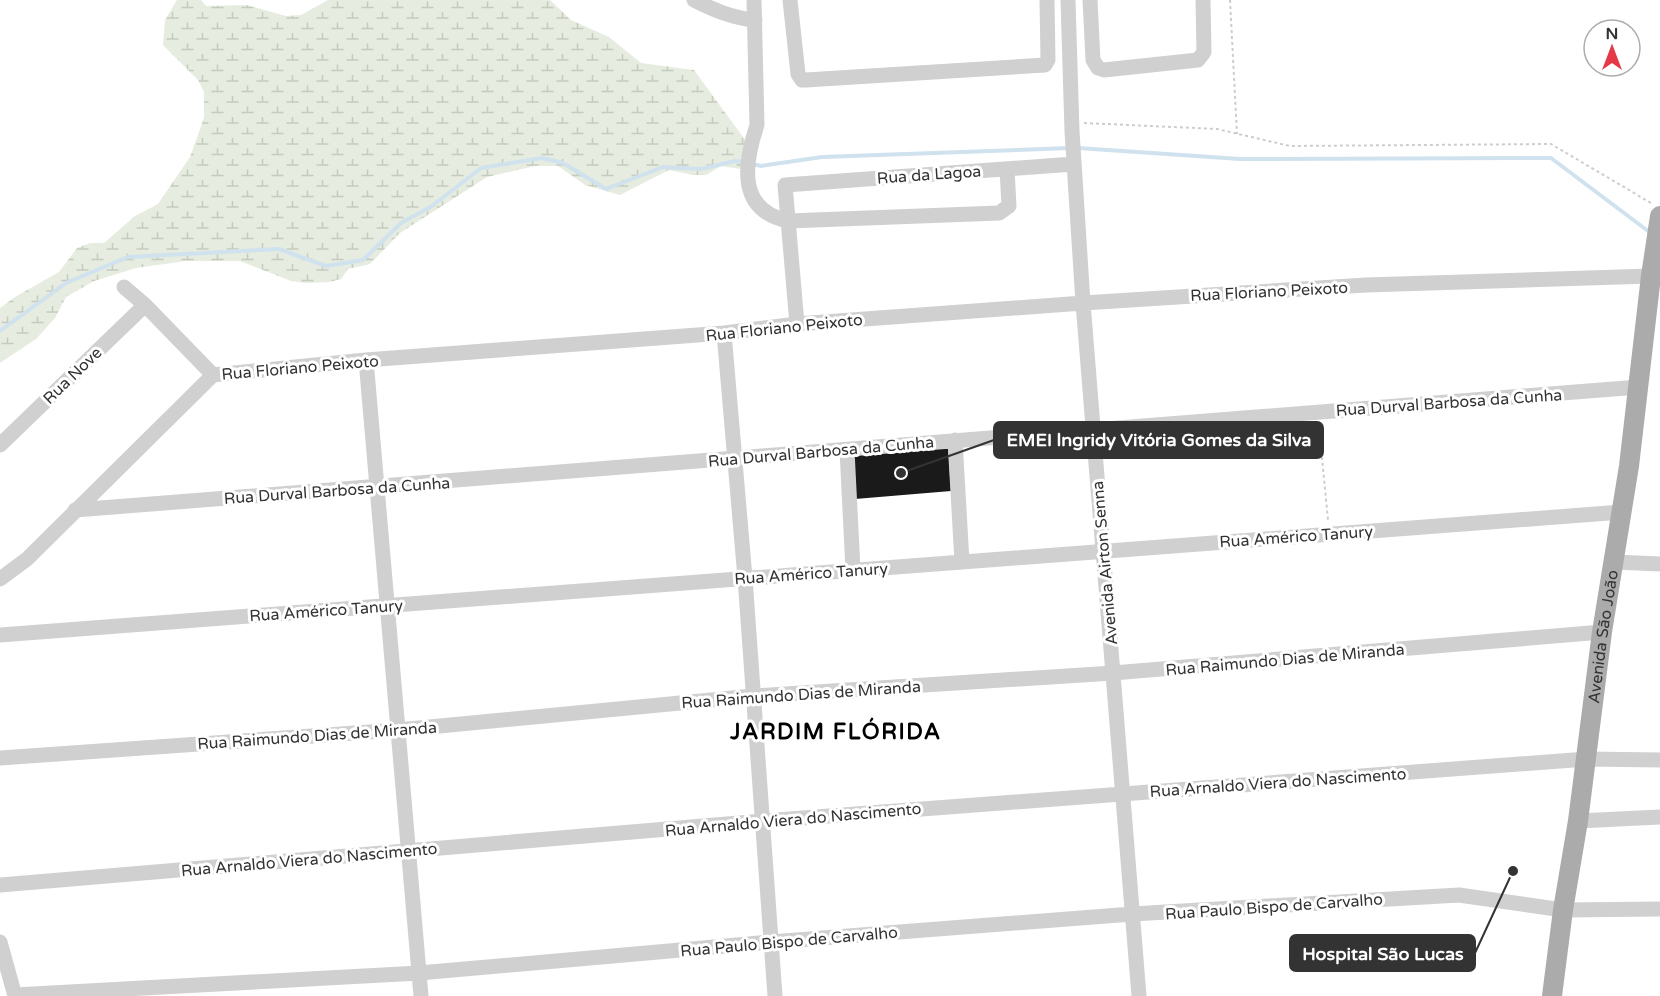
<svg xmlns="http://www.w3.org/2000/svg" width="1660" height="996" viewBox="0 0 1660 996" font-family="'Varela Round',sans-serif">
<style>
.wetland{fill:url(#wetland-marsh)}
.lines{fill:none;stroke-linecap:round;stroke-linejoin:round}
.stream{stroke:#cfe2ee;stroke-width:4}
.building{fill:#1a1a1a}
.path{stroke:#cdcdcd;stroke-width:2;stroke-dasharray:3 3;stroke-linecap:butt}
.minor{stroke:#d0d0d0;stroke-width:15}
.major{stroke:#ababab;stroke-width:20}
.labels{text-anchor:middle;stroke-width:6;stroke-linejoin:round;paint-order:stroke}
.street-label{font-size:16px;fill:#333;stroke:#fff}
.district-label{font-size:22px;font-weight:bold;letter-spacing:1.5px;fill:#000;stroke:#fff}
.leader{fill:none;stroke:#333;stroke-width:2}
.callout-dot{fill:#333;stroke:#fff;stroke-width:2}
.callout{fill:#333;stroke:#333;stroke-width:2}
.callout-label{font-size:18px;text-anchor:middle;font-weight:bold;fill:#fff}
</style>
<defs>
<pattern id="wetland-marsh" width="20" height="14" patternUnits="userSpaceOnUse" patternTransform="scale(1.5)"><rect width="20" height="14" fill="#e6ecdf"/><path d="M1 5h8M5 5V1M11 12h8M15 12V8" fill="none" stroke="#c6cbc0"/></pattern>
</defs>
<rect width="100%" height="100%" fill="#fff"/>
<path class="wetland" d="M177,0H201L206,6L247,5L286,16L301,15L328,0H550L571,20L609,37L641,63L694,70L754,152L747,170L721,166L706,175H693L669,170L620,195L585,185L558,166H535L487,177L400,233L370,264L348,269L341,279L329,282L305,283L291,281L240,261H186L136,268L94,281L66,297L55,318L36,339L0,363V308L15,297L59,272L77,248L90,243H104L135,216L158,204L190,157L204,118V92L198,80L163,45L165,20Z"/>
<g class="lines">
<path class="stream" d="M1078,148L1240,159L1551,158L1648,231
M752,164L761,166L822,157L1070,148
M0,331L66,283L128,257L279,249L326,266L363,260L401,223L432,206L481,168L542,158L563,163L606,189L663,167L701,169L735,161L744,162"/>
</g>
<path class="building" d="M948,446L951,491L855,499L852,455Z"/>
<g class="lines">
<path class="path" d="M1230,0L1237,134
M1084,123L1217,129L1290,146L1551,144L1651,203
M1319,427L1328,520"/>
<path class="minor" d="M694,0C714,10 732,18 755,20
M754,0L757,125C744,164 737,210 788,221L999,213L1009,206L1007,169
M790,0L798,74L802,80H806L1045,65L1048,60L1047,0
M1068,0L1072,131L1083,303L1139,996
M1090,0L1093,60L1098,68L1104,70L1198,60L1204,52L1203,0
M124,287L145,305L213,375
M797,324L785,185L1074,164
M724,333L745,578L775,996
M366,360L421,996
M955,440L962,562
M0,445L145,305
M847,450L853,570
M75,510L1639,387
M1614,562L1660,564
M0,579L27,559L213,375L366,360L724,333L797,324L1083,303L1366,285L1651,276
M0,635L1622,512
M0,758L398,730L753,696L1113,673L1602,632
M1578,821L1660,817
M0,885L763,821L1587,759L1660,760
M0,942L15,996
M15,995L419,973L771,942L1132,914L1459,895L1563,910L1660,909"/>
<path class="major" id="s1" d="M1552,996L1563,910L1578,821L1602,632L1629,466L1651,276L1660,216"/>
</g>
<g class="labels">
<g class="street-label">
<text transform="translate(929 174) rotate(-4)" y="6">Rua da Lagoa</text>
<text transform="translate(1269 291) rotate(-3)" y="6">Rua Floriano Peixoto</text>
<text transform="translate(784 327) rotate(-6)" y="6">Rua Floriano Peixoto</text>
<text transform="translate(300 367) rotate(-5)" y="6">Rua Floriano Peixoto</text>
<text transform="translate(72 375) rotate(-44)" y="6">Rua Nove</text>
<text transform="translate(1449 402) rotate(-4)" y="6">Rua Durval Barbosa da Cunha</text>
<text transform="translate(821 451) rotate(-5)" y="6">Rua Durval Barbosa da Cunha</text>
<text transform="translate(337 490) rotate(-4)" y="6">Rua Durval Barbosa da Cunha</text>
<text transform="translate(1296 536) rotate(-4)" y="6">Rua Américo Tanury</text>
<text transform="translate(1104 563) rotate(-95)" y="6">Avenida Airton Senna</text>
<text transform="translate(811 573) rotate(-4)" y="6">Rua Américo Tanury</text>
<text transform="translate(326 610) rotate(-4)" y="6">Rua Américo Tanury</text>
<text dy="6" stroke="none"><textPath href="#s1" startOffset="363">Avenida São João</textPath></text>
<text transform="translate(1285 659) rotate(-5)" y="6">Rua Raimundo Dias de Miranda</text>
<text transform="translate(801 694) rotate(-4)" y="6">Rua Raimundo Dias de Miranda</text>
<text transform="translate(317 735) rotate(-4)" y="6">Rua Raimundo Dias de Miranda</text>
<text transform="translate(1278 782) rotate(-4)" y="6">Rua Arnaldo Viera do Nascimento</text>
<text transform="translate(793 819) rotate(-5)" y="6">Rua Arnaldo Viera do Nascimento</text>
<text transform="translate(309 859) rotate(-5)" y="6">Rua Arnaldo Viera do Nascimento</text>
<text transform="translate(1274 906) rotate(-4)" y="6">Rua Paulo Bispo de Carvalho</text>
<text transform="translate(789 941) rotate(-5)" y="6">Rua Paulo Bispo de Carvalho</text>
</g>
<g class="district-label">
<text x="836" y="739">JARDIM FLÓRIDA</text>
</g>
</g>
<path class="leader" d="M901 473L994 440M1513 871L1475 953"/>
<g class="callout-dot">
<circle cx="901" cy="473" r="6"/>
<circle cx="1513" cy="871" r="6"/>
</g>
<g class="callout">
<rect x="994" y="422" width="329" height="36" rx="6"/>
<rect x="1290" y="935" width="185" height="36" rx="6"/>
</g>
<g class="callout-label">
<text x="1159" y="446">EMEI lngridy Vitória Gomes da Silva</text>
<text x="1383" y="960">Hospital São Lucas</text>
</g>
<g transform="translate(1612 48)"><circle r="28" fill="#ffffff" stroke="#adadad" stroke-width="1.5"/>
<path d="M0-4.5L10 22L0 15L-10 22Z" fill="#e63946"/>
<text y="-9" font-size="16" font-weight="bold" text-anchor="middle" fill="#333333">N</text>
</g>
</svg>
